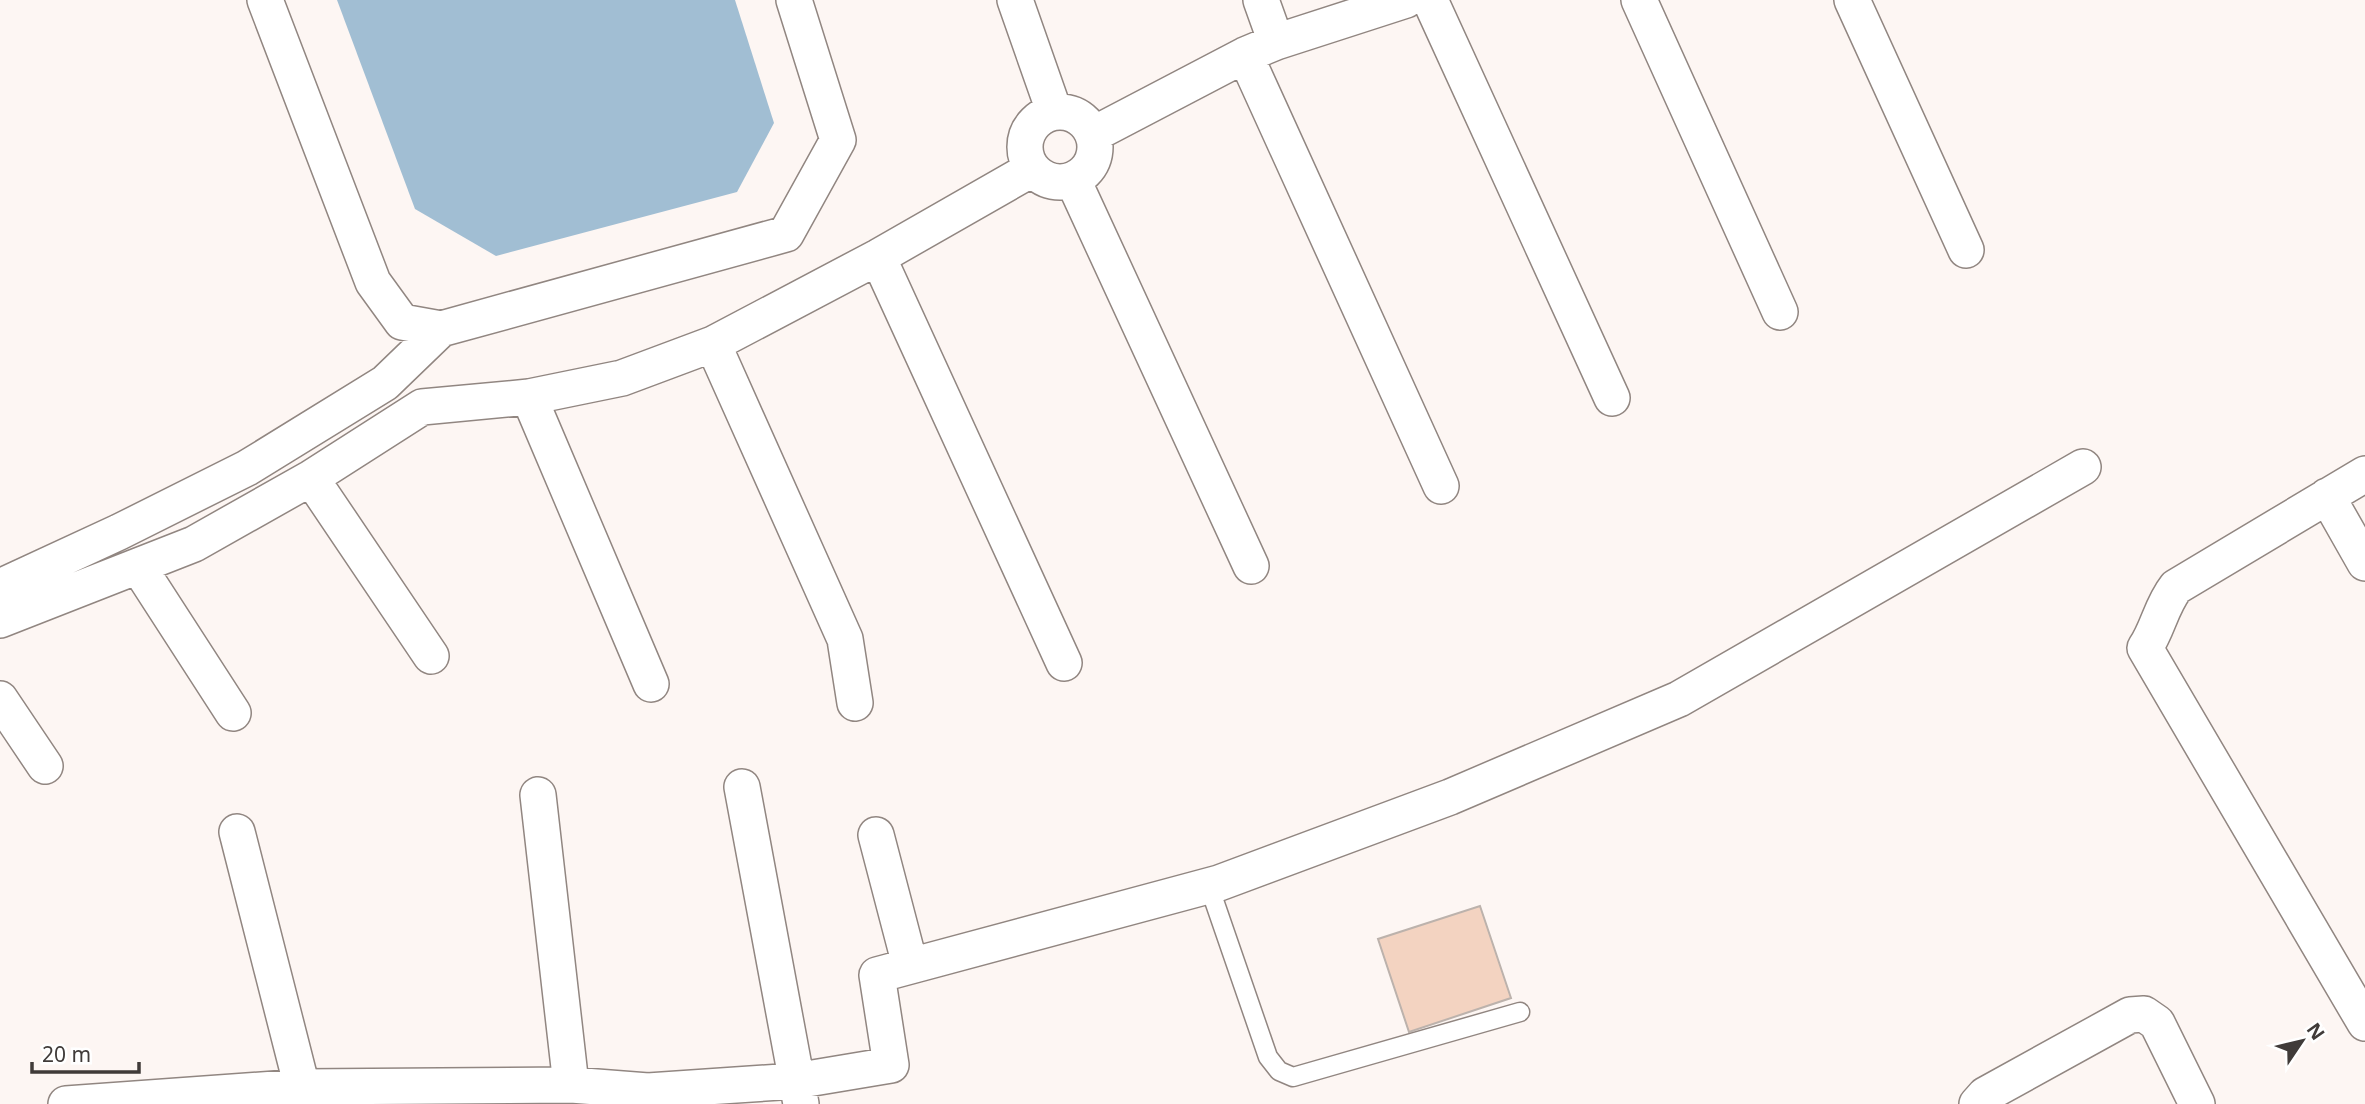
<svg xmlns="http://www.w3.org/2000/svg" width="2365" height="1104" viewBox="0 0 2365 1104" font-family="'Noto Sans',sans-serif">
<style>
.water{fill:#a1bed3}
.building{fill:#f3d3c1;stroke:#bcb2ac;stroke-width:2}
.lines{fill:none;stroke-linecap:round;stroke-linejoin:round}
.service-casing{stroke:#918681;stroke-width:21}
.minor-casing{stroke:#918681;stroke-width:38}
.service{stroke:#fff;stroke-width:18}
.minor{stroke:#fff;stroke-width:35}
</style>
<rect width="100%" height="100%" fill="#fdf6f3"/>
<path class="water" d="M337,0H735L774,123L737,192L496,256L415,209Z"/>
<path class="building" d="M1480,906L1511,998L1409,1032L1378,939Z"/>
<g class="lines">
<defs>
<path id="service" d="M1209,886L1268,1057L1279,1071L1293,1077L1520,1012"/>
<path id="minor" d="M265,0L373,282L402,322L441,329L786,234L838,140L794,0
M1015,0L1054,111
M1261,0L1276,42
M1430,0L1612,398
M1639,0L1780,312
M1852,0L1966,250
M1245,55L1441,486
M1025 147a35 35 0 1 1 70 0a35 35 0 1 1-70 0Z
M1094,134L1245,55L1276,42L1406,0
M1073,180L1251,566
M878,257L1064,663
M713,344L845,639L855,703
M529,397L651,684
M2365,474L2176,587C2161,606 2158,629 2145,648L2365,1023
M311,478L431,656
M2327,496L2365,563
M138,566L233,713
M0,587L119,532L247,468L385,383L441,329
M0,620L194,544L311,478L422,407L529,397L622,378L713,344L878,257L1032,169
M0,699L45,766
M742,787L801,1104
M538,795L571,1085
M237,832L302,1087
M876,835L910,965
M66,1104L302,1087L571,1085L648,1091L795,1081L891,1065L877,975L1219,883L1450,797L1679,699L2083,467
M1977,1104L1985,1095L2130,1015L2144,1014L2157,1023L2197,1104"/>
</defs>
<use href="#service" class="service-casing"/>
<use href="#minor" class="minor-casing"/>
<use href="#service" class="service"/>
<use href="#minor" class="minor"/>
</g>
<g transform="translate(2302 1041) rotate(55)" stroke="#ffffff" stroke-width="5" paint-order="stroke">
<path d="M0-5L12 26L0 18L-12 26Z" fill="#403b39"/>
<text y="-10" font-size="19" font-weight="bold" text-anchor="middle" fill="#403b39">N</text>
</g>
<path d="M32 1062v10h107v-10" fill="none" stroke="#403b39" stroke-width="3.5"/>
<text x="42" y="1062" font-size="21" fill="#403b39" stroke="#ffffff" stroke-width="5" paint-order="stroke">20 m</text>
</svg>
